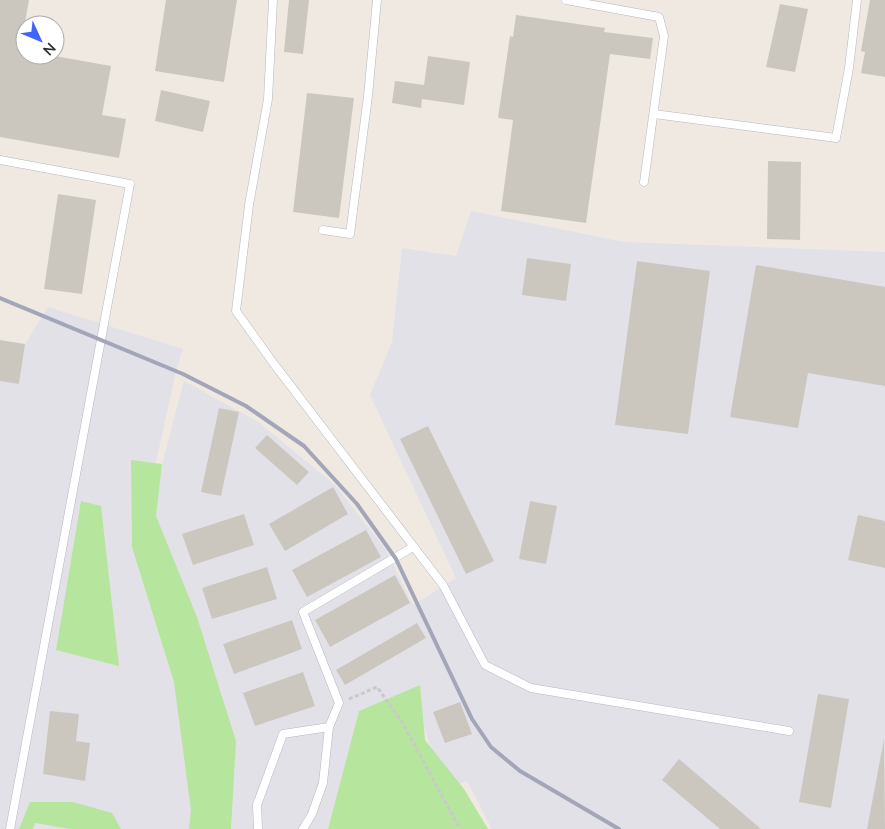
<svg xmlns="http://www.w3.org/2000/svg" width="885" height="829" viewBox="0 0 885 829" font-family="Lato,sans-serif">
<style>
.industrial{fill:#e3e1e8}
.green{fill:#b6e59e}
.building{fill:#cbc7bf}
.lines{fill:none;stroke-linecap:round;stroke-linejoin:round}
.lane-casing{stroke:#b4b7c1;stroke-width:9}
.path{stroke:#c9c9c9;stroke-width:3;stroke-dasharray:4 2.5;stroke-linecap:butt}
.lane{stroke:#fff;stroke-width:8}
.rail{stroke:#a3a6b8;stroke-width:4}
</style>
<rect width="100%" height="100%" fill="#efe9e1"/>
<path class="industrial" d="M471,211L624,242L885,252V829H492L467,781L446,788L410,690L359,711L328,829H0V381L19,384L25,344L48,307L183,349L176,371L154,471L156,512L162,464L184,381L257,421L335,485L386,550L413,605L456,578L370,395L392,342L402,248L456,256Z"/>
<path class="green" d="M131,460L162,464L156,516L197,617L236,741L231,829H189L191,810L174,682L132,547Z
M81,501L101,506L119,666L56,650Z
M420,685L425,740L464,789L488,829H328L359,711Z
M30,802H73L112,813L121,829H70L35,823L33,829H19Z"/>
<path class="building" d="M0,0H29L20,50L25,51V55H49L111,66L102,115L126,119L119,158L0,137Z
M166,0H237L224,82L155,71Z
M289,0H309L303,54L284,52Z
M870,0H885V77L861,73L865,52L861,51Z
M780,4L808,9L795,72L766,67Z
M516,15L605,28L604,32L653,38L650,59L610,54L586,223L501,211L513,120L498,118L510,36L513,37Z
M428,56L470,62L464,105L422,99L421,108L392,103L395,81L424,85Z
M161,90L210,101L203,132L155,121Z
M307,93L354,98L339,218L293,212Z
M768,161L801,162L800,240L767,239Z
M58,194L96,200L82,294L44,289Z
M527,258L571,264L566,301L522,295Z
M637,261L710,271L688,434L615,425Z
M756,265L885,287V386L808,373L798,428L730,417Z
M0,340L25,344L19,384L0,381Z
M219,408L239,412L221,496L201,492Z
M428,426L494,561L466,574L400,439Z
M267,435L309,472L297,485L255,448Z
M333,487L348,514L285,551L269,524Z
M530,501L557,506L546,564L519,559Z
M244,514L254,545L193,565L182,534Z
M858,515L885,521V568L848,560Z
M366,530L381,557L307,597L292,570Z
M267,567L277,599L212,619L202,588Z
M395,575L410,603L330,647L315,620Z
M292,620L302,649L234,674L223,644Z
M417,623L426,638L345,685L336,670Z
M303,672L315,706L255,726L243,693Z
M818,694L849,699L831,808L799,802Z
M460,702L472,734L445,743L433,712Z
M50,711L79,714L76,741L90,743L85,781L43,774Z
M884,739L885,829H867Z
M679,759L761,829H720L662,780Z"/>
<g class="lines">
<defs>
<path id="lane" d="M273,0L268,99L249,205L236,311L274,364L443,585L485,665L531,688L789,731
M566,0L659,17L664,36L644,182
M654,114L836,138L849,68L857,0
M0,160L130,184L10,829
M323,230L350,234L368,96L377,0
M258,829L257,805L283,734L329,727
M303,829L312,814L323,783L329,727L339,703L303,612L413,547"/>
</defs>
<use href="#lane" class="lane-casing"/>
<path class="path" d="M349,699L377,687L402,722L460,829"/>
<use href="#lane" class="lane"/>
<path class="rail" d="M0,298L183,374L246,406L304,446L357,504L396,559L472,719L491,747L520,771L619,829"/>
</g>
<g transform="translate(40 40) rotate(134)"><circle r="24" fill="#ffffff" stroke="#ababab"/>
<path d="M0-4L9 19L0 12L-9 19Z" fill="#4264fb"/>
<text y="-8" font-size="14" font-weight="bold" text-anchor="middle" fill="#2e2e2e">N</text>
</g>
</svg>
